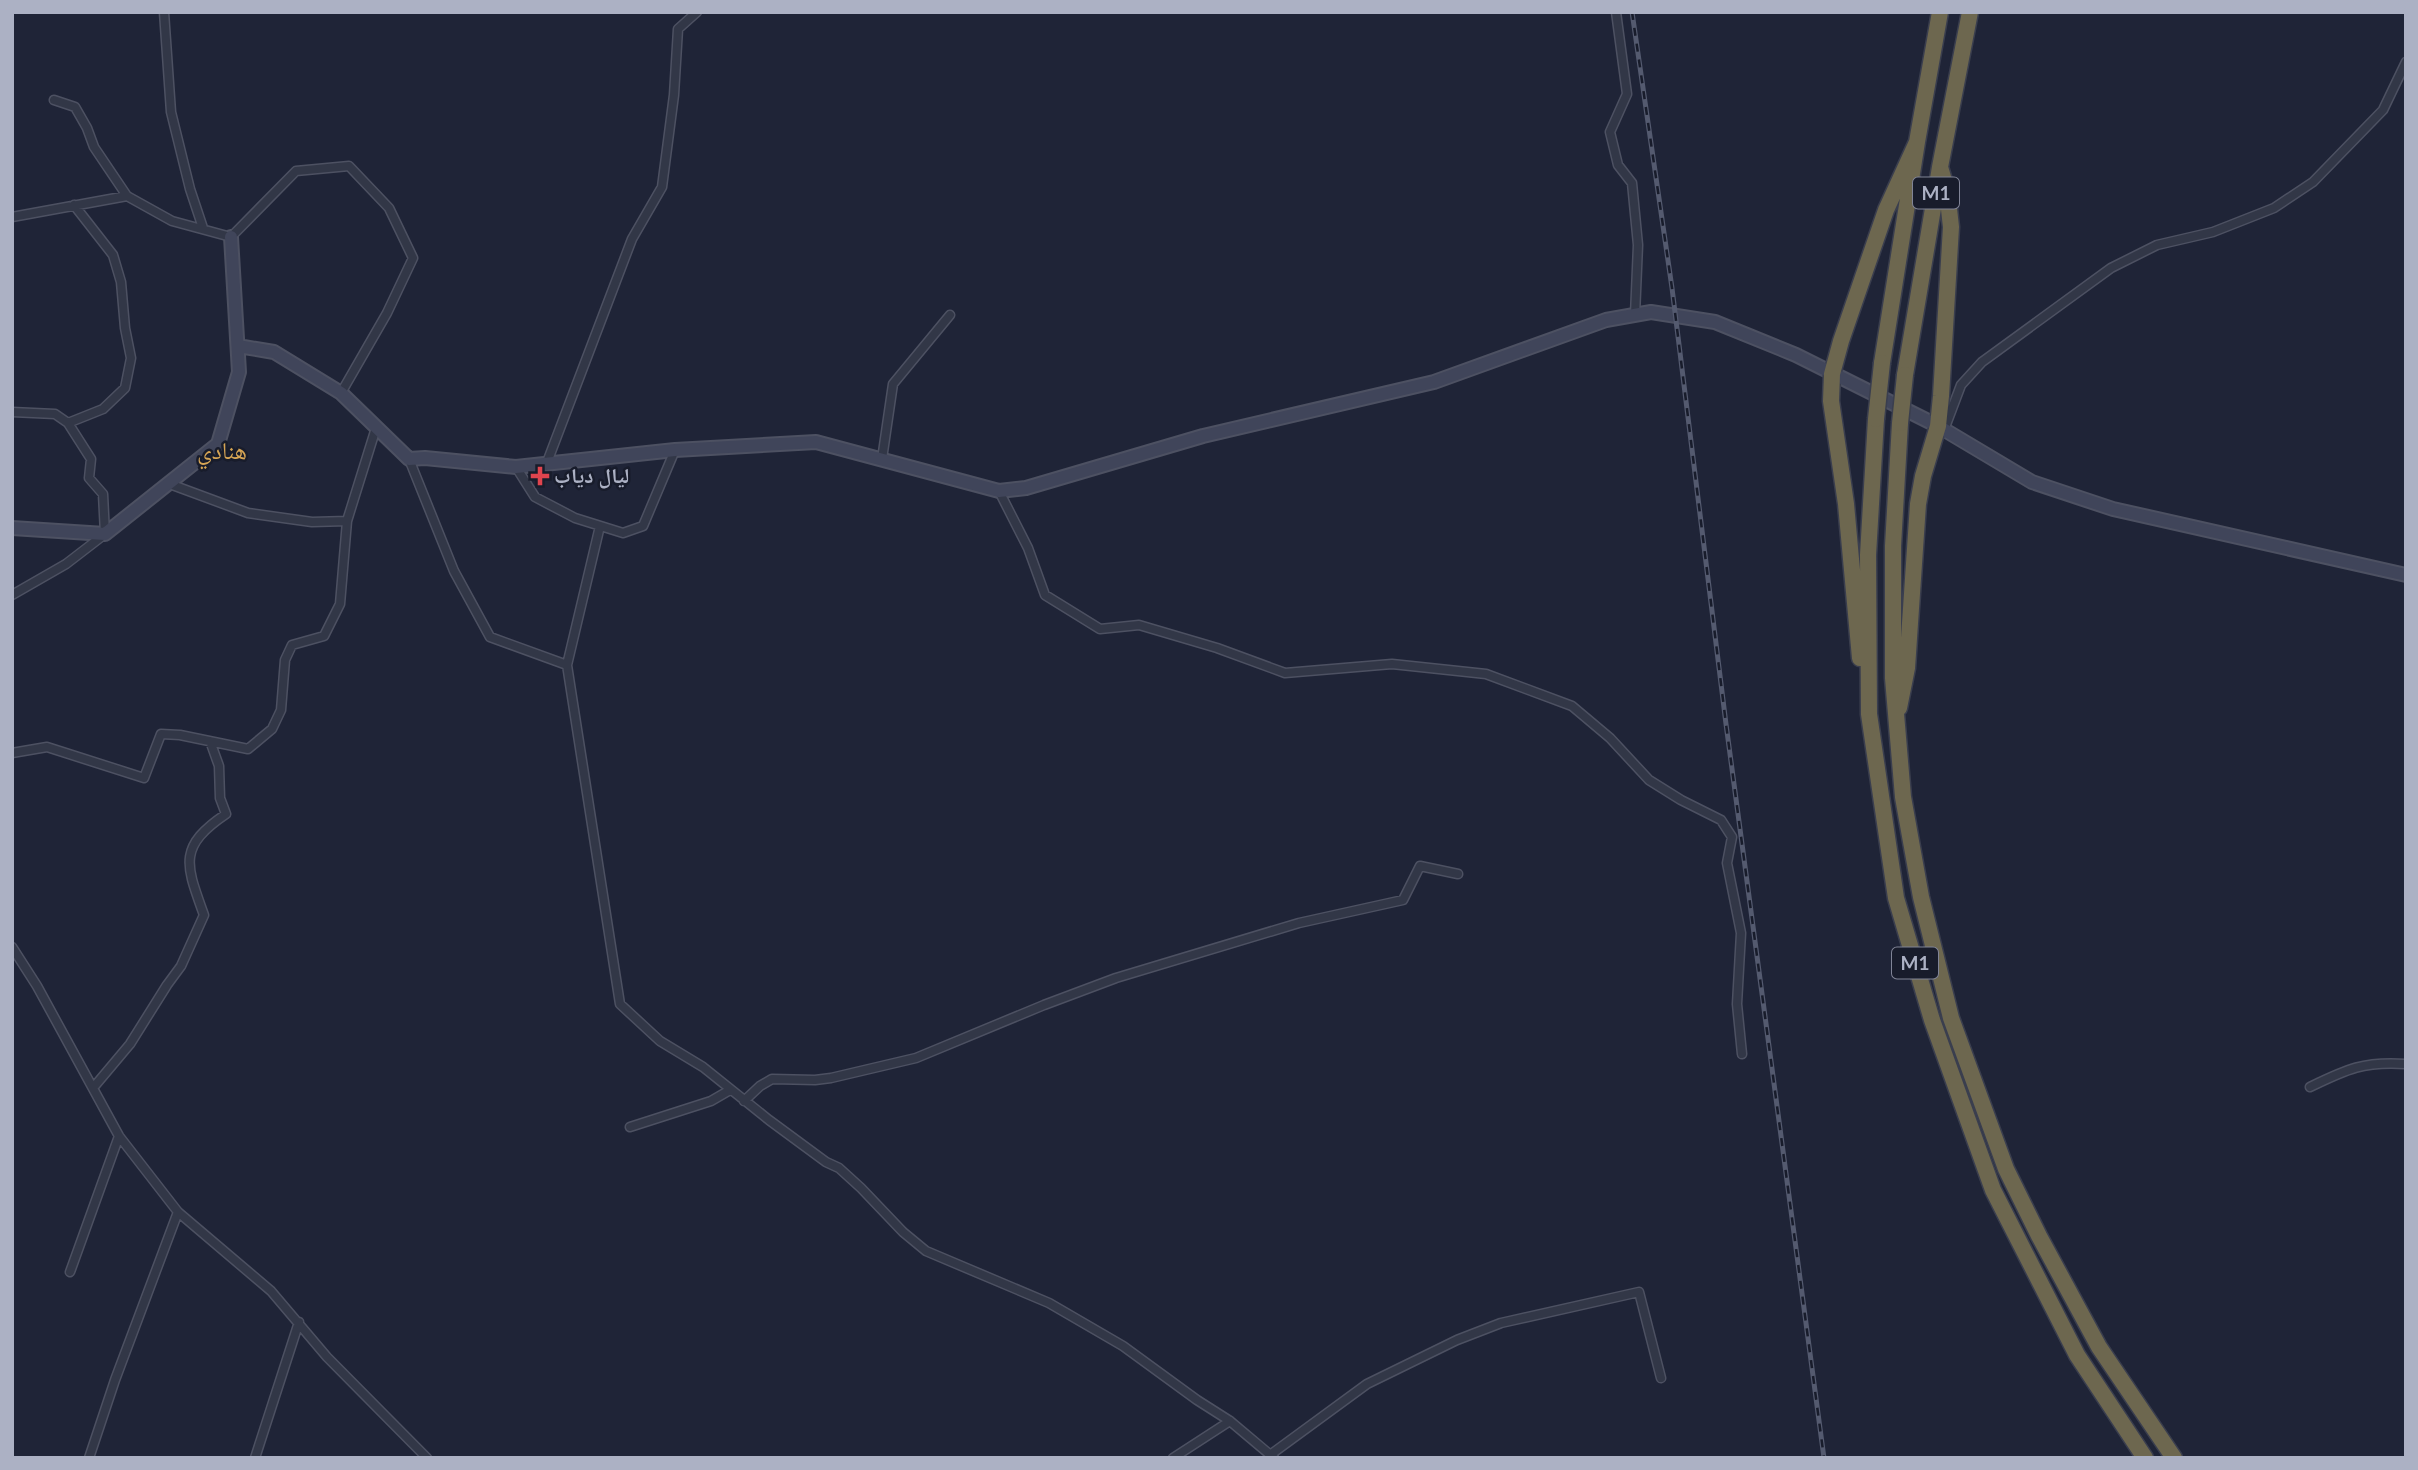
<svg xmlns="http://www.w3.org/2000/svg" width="2418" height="1470" viewBox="0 0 2418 1470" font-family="Lato,'Noto Naskh Arabic',sans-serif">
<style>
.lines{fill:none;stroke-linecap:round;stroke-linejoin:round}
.street-casing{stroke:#4d5162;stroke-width:11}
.secondary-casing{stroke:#4d5162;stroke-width:16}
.highway-casing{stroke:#3a3e4e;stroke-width:19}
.street{stroke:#323747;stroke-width:8}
.secondary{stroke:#40455a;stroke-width:12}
.highway{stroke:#6d674f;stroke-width:16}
.rail-casing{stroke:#545a6f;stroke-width:5}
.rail{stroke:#181c2b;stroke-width:2.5;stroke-dasharray:8;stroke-linecap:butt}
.highway-bridge-casing{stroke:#3a3e4e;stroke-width:19;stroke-linecap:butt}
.highway-bridge{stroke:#6d674f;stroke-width:16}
.health-dot{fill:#e0444e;stroke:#181c2b;stroke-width:2.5}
.labels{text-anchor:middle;stroke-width:5;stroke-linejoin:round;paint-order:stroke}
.shield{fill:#181c2b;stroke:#808496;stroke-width:2}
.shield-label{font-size:19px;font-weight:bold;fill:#acb1c4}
.poi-label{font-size:21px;font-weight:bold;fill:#acb1c4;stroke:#181c2b;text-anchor:start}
.quarter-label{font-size:24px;fill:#d6a555;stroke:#181c2b}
</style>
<rect width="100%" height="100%" fill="#1f2437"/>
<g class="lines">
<defs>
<path id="street" d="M164,12L171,112L190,189L203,228
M1616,12L1627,94L1610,132L1618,165L1632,183L1638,245L1635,315
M54,100L75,107L87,128L94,147L127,196L172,221L231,237L296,171L349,166L389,208L413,258L387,313L341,393
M12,217L127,196
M12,412L55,414L68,423L91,459L89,478L103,494L105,534L66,564L12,595
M68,423L103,409L125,388L131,358L125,328L121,282L113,255L74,205
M1944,430L1961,385L1982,362L2111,268L2157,245L2213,232L2274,208L2313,182L2383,110L2406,62
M409,459L454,571L490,637L567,665L620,1004L660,1041L703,1067L769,1120L826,1162L839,1168L861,1188L903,1232L926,1251L1049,1303L1123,1346L1197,1400L1230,1421L1274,1458
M882,459L893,384L950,315
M546,465L632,239L662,187L674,95L678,29L697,12
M516,467L535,497L575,518L623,533L643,526L675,450
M167,483L248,513L312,522L347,521
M999,491L1028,548L1045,595L1100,629L1139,625L1217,648L1285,673L1392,664L1486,674L1572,706L1610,738L1649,780L1681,800L1721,820L1732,837L1727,863L1741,933L1737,1004L1742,1054
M567,665L600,526
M12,753L47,747L144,778L161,734L180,735L248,749L272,729L281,710L285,660L292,645L324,636L340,604L347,521L376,428
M12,947L37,986L119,1136L178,1212L271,1291L327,1357L427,1458
M2310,1087C2347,1069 2364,1061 2406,1064
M93,1088L130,1044L167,985L181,966L204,915C186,865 177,847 226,814L220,798L219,766L210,741
M744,1101L760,1086L772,1079L815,1080L831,1078L916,1058L1044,1005L1116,978L1299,923L1403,900L1420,866L1458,874
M630,1127L711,1101L730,1090
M70,1272L119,1136
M1270,1455L1367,1384L1457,1340L1501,1323L1639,1292L1661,1378
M89,1458L115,1380L178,1212
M255,1458L299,1322
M1173,1458L1230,1421"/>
<path id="secondary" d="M238,346L274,352L341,393L409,459L425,458L516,467L675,450L816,442L999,491L1026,488L1203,436L1434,382L1606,320L1651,312L1715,322L1796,355L1938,426L2032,482L2113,509L2406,575
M12,528L105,534L218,444L239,372L231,237"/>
<path id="highway" d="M1882,363L1917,142L1940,12
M1905,375L1940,167L1970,12
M1876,419L1868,555L1869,714L1896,898L1932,1020L1993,1190L2077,1355L2145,1458
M1900,423L1893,546V678L1903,797L1921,897L1951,1018L2006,1169L2039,1236L2099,1347L2174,1458
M1860,658L1846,504L1831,401L1832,374L1841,341L1886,210L1917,142
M1899,708L1907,668L1918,504L1923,476L1938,426L1941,396L1951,227L1947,191L1940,167"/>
</defs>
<use href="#street" class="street-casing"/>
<use href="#secondary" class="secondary-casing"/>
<use href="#highway" class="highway-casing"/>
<use href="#street" class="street"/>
<use href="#secondary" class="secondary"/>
<use href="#highway" class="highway"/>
<defs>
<path id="rail" d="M1632,12L1672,288L1726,724L1824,1458"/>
</defs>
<use href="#rail" class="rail-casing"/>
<use href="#rail" class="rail"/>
<defs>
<path id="highway-bridge" d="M1876,419L1882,363
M1900,423L1905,375"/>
</defs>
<use href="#highway-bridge" class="highway-bridge-casing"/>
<use href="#highway-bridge" class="highway-bridge"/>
</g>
<path class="health-dot" d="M536.5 465.5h7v7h7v7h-7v7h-7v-7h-7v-7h7z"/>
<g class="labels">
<g class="shield">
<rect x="1913" y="177.5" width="46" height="31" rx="5"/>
<rect x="1892" y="947.5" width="46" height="31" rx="5"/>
</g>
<g class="shield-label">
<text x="1936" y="200">M1</text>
<text x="1915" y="970">M1</text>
</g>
<g class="poi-label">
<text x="554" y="483">ليال دياب</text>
</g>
<g class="quarter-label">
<text x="222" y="459">هنادي</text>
</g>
</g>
<rect width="2418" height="1470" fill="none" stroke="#acb1c4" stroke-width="28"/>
</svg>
